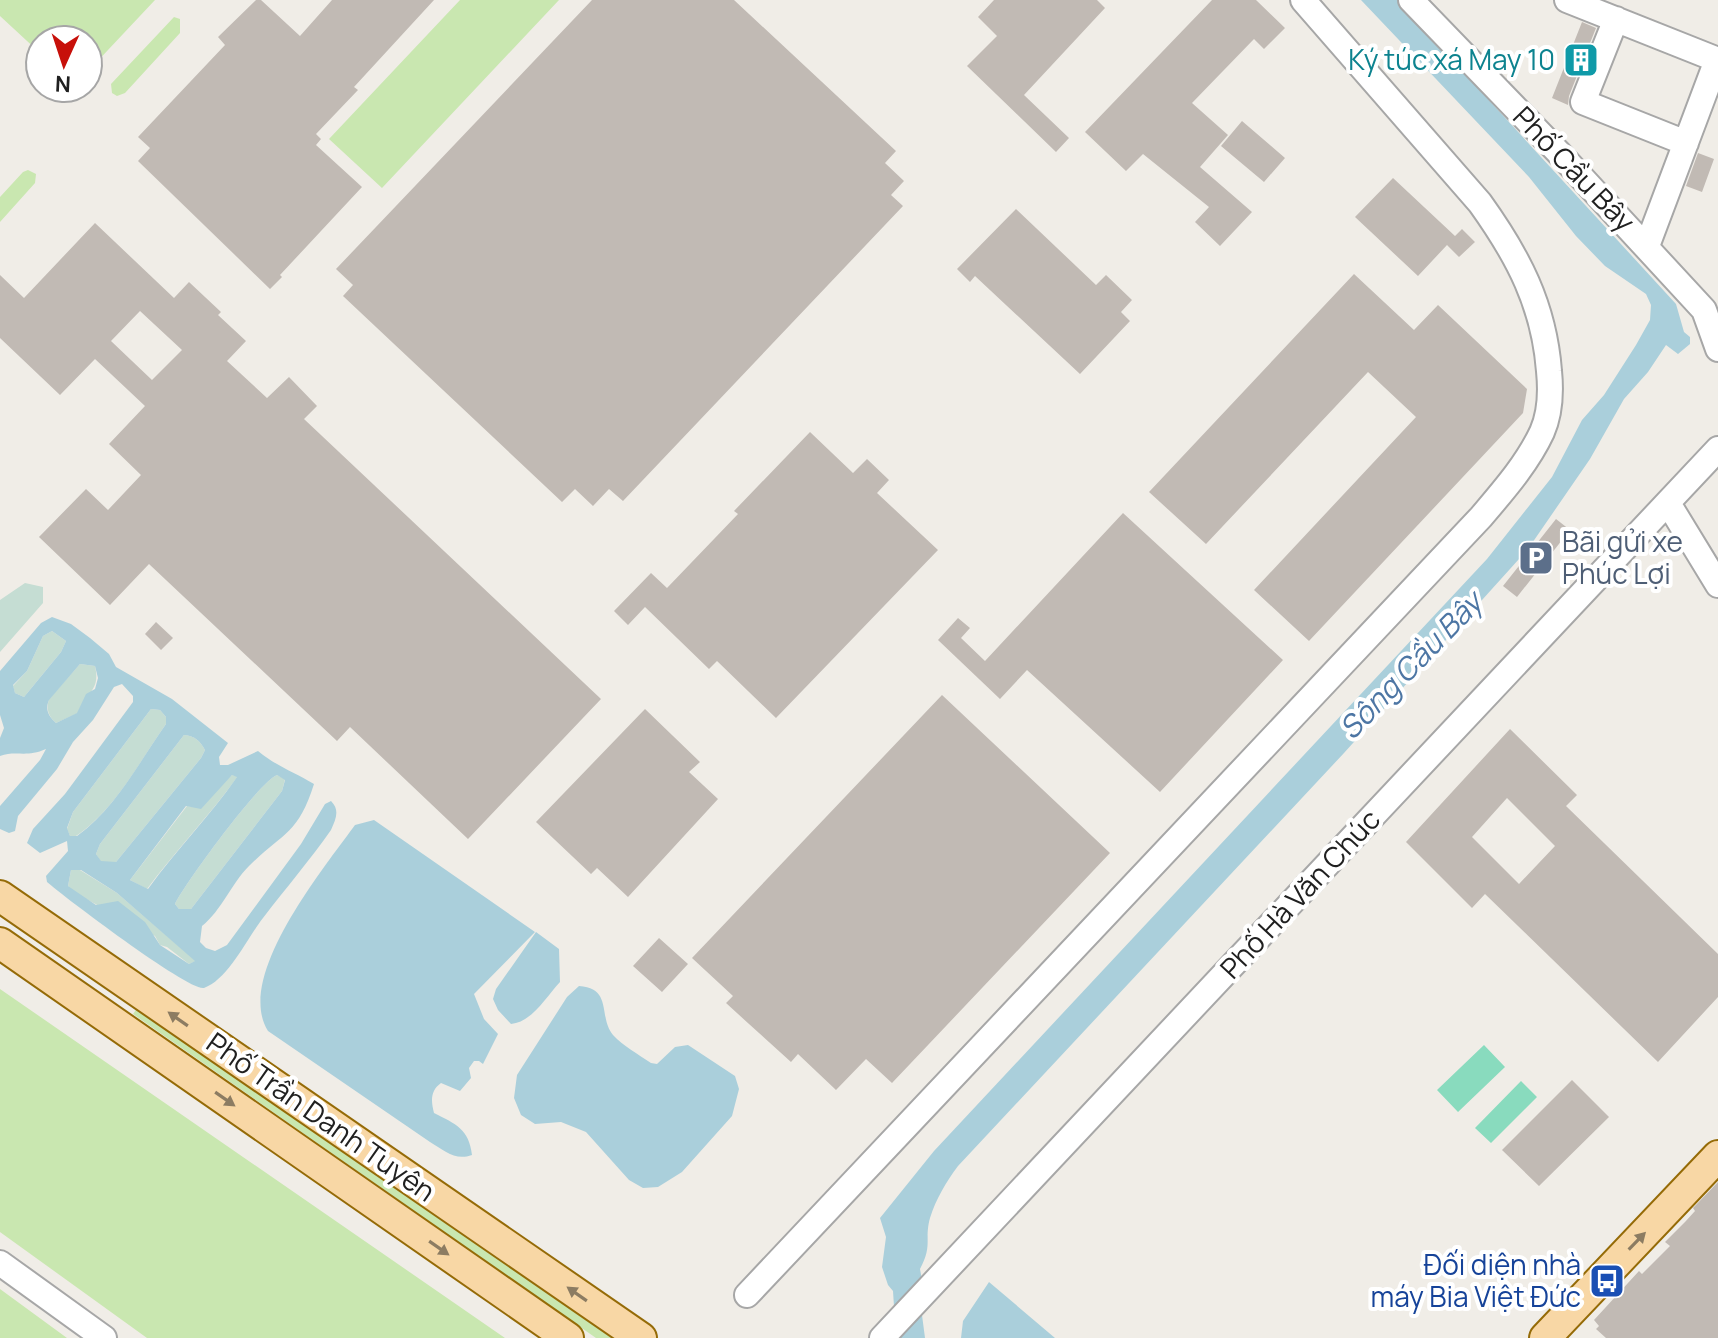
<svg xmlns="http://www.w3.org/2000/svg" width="1718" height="1338" viewBox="0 0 1718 1338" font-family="Manrope,sans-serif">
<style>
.grass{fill:#c9e7b0}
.wetland{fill:#c5ddd3}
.pitch{fill:#89dbbe}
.water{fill:#aacfdb;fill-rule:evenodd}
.building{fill:#c1bab4;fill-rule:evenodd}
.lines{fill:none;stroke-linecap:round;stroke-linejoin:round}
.minor-casing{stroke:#a7a7a7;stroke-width:28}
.major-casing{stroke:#956b07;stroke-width:34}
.minor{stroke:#fff;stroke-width:24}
.major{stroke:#f8d7a5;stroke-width:30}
.oneway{fill:#8c7c62}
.labels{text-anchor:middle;stroke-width:8;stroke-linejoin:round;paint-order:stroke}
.culture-label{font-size:28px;fill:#0d838f;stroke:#fff;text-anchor:end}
.street-label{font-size:28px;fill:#202020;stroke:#fff}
.service-label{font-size:28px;fill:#4e5e75;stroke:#fff;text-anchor:start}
.transit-label{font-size:28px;fill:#164399;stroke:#fff;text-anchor:end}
.water-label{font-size:30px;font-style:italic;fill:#4d76a4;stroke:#fff}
</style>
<rect width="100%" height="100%" fill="#f0ede7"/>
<path class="grass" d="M0,0H155L92,67H88V40H40V53L0,16Z
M460,0H559L382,188L329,139Z
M174,17L180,19V33L125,93L117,96L112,93L111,84Z
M28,170L36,174L35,183L0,222V197L23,172Z
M0,989L505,1338H147L0,1232Z
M138,1007L612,1338H596L133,1014Z
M0,1289L67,1338H0Z"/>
<path class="wetland" d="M25,583L43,587V603L0,652V600Z
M52,631L66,641L61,652L24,697L15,693L13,686L27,671L43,636Z
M80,664L95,666C101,692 85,692 78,713L56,723C48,716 46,709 49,699Z
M151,709L160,710L166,717V724C139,762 116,809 76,836H70L67,829L73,812Z
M184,735C195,736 200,741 205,750L201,758L116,862H101L96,854L100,844Z
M232,775L238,776C210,815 176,850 147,889L130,880L187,806L195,807Z
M277,775L285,779L282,791L191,909H179L175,904C186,882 259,782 277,775Z
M71,870H80L117,893L196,961L189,964L167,947L160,945L155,936L73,892L68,886Z"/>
<path class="pitch" d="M1484,1045L1505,1067L1458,1112L1437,1090Z
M1521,1081L1537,1097L1491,1143L1475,1128Z"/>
<path class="water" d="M1361,0H1397L1676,304L1684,332L1690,337V344L1678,354L1666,345L1648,372L1624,399L1590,459L1528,549L1344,753L958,1166C946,1182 936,1199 930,1218C924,1240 933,1245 920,1269L924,1291L922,1315L925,1338H896L893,1291L888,1285L882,1267L886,1237L880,1218L934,1151L1487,559L1552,477L1582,420L1604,395L1636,345L1650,320L1651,305L1646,294L1605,266L1576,236L1529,177Z
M52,617L71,624L90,638L109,654L116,667L172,699L228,743L219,757L220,765H228L258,751C276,766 294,772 314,784C298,835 282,833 249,866C231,884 222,910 202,926L200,942L206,948L215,951L227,945L301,844L325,804L331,801C340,810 336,819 331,830C310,860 286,888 263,918C248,937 228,980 204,988C190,992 64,897 47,882L46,876L68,851L67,841L40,853L27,843L33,829L65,794L133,702V696L122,684L114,687L93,720L73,742L57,769L18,816L15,831L9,833L0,829V806L40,760L46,749C26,758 16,750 0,756V738L4,728L0,715V671L41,623ZM52,631L66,641L61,652L24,697L15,693L13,685L27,671L43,636ZM80,664L95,666L98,678L95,689L86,694L77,713L56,723C48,716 45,709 49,700ZM151,709L160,710L166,717V724C139,762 116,808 77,836H70L67,828L73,812ZM184,735C195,736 200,741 205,750L201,758L116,862L101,861L96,854L100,844ZM232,775L237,777C210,816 176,850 148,889L130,880L186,806L201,809ZM277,775L285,780L282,791L191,909H179L175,904C186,882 259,782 277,775ZM71,870H81L117,893L195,961L189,964L160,945L145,922L118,901L96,905L68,886Z
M374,820L535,932L474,994L484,1019L498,1034L483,1064L479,1061H474L469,1068L471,1078L460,1091L441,1083C430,1091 431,1101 434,1113C456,1124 469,1129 472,1155C455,1161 445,1151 430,1142L268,1031C234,977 324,868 355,825Z
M536,932L559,949L560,982C546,997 532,1022 511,1024L498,1010L493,999L496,989Z
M579,986C613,988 598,1017 613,1035C623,1046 638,1054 651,1063L657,1064L675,1047L688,1045L735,1076L739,1089L732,1116L682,1172L658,1187L643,1188L629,1180L586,1132L561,1122L535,1124L521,1115L514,1098L517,1075L567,997Z
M989,1282L1055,1338H961L963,1321Z"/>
<path class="building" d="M256,0H261L300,36L332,0H434L354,87L358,90L316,134L321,139L316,145L362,187L280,275L282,277L270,289L138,161L150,148L138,137L225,45L218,37Z
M592,0H734L896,151L885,163L904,181L891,195L903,206L623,501L609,489L593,506L575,489L562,502L343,296L353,285L336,269Z
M994,0H1097L1105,8L1024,95L1069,138L1056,152L967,66L997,36L978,17Z
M1212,0H1256L1285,28L1264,49L1254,39L1192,103L1228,135L1200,167L1252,212L1220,246L1195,222L1209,207L1143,154L1126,171L1085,132Z
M1582,22L1596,28L1569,96L1568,105L1552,98Z
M1242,121L1285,158L1264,182L1221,146Z
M1698,153L1714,159L1702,192L1686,186Z
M1393,178L1455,236L1462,229L1475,242L1459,257L1447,245L1418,276L1355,217Z
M1016,209L1096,285L1106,275L1132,300L1121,312L1130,321L1080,374L975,276L970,282L957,269Z
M95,223L174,298L189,282L221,312L218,315L246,341L227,361L267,398L289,377L317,406L304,419L601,699L468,839L350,727L337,741L149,564L110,605L39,537L86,489L108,510L141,475L109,444L145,406L95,359L60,395L0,338V275L24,298ZM140,311L182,350L152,380L111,341Z
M1354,274L1414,330L1438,305L1527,389L1523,413L1309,641L1254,590L1416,417L1368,372L1206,544L1149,492Z
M810,432L853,473L867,459L889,480L877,493L938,550L776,718L717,661L709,669L645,607L628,625L614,611L651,573L667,588L738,514L734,511Z
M1123,513L1283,660L1160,792L1027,670L1000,699L938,640L958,618L970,628L961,638L985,661Z
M1556,519L1570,530L1517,597L1503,586Z
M156,622L173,638L161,650L145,634Z
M942,695L1110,853L892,1083L866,1059L836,1090L798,1054L791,1062L749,1024L726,1003L733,996L692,958Z
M645,709L700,762L689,772L718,799L628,897L597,868L591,874L536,822Z
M1510,729L1577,795L1566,806L1718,954V997L1658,1062L1485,894L1472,908L1406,842ZM1507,798L1555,846L1519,884L1472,837Z
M659,938L688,964L662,992L633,966Z
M1572,1080L1609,1117L1539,1186L1502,1150Z
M1718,1182V1338H1606L1596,1329L1599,1326L1594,1320L1639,1271L1642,1274L1670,1246L1665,1242L1685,1222L1695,1211L1693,1208Z"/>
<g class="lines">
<defs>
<path id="minor" d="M1411,0L1559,153L1704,310L1718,349
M1567,0L1718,60
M1616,19L1583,102L1686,143
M1647,246L1717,60
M1668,503L1718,585
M0,1263L104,1338
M747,1295L1481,517C1503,491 1527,464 1542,432C1550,414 1551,391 1549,371C1544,305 1518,256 1480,203L1303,0
M882,1338L1718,449"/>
<path id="major" d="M0,896L641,1338
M0,943L568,1338
M1545,1338L1718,1156"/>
</defs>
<use href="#minor" class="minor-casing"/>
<use href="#major" class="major-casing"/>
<use href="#minor" class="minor"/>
<use href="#major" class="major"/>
</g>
<defs><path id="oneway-solid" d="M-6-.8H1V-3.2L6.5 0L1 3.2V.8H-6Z" transform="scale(2)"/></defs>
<g class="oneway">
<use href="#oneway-solid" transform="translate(178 1019) rotate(-145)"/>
<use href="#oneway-solid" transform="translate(225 1099) rotate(35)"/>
<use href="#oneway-solid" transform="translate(1637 1241) rotate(-46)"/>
<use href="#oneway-solid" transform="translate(439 1248) rotate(35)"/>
<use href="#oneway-solid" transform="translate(577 1294) rotate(-145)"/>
</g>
<defs>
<symbol id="building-square" viewBox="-11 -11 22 22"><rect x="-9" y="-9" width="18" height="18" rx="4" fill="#0f9aa8" stroke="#fff"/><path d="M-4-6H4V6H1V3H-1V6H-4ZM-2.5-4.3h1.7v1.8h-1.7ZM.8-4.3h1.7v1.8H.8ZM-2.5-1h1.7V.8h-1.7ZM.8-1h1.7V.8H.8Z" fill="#fff"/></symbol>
<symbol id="parking-square" viewBox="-11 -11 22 22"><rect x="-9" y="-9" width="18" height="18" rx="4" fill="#5c6f8a" stroke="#fff"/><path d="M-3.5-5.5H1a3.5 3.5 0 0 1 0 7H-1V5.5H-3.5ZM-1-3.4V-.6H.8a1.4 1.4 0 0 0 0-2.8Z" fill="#fff"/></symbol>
<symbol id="bus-square" viewBox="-11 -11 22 22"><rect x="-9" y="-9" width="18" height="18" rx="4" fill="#1a4fb4" stroke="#fff"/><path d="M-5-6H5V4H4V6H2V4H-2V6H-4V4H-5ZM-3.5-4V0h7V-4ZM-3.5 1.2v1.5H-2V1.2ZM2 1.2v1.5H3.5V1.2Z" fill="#fff"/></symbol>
</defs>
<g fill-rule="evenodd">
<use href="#building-square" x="1561" y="40" width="40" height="40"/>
<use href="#parking-square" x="1516" y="538" width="40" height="40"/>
<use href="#bus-square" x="1587" y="1261" width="40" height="40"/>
</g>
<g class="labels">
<g class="culture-label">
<text x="1555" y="70">Ký túc xá May 10</text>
</g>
<g class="street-label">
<text transform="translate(1574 169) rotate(46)" y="10">Phố Cầu Bây</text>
<text transform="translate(1300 894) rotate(-47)" y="10">Phố Hà Văn Chúc</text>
<text transform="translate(321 1117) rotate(35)" y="10">Phố Trần Danh Tuyên</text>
</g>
<g class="service-label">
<text x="1562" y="552">Bãi gửi xe<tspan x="1562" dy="32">Phúc Lợi</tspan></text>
</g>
<g class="transit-label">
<text x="1581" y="1275">Đối diện nhà<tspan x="1581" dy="32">máy Bia Việt Đức</tspan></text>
</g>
<g class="water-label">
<text transform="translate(1411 666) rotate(-46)" y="10">Sông Cầu Bây</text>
</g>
</g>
<g transform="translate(64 64) rotate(183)"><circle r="38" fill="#ffffff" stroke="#a6a6a6" stroke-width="2"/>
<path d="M0-6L14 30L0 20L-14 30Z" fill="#c7100a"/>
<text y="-12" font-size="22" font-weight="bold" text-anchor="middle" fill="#202020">N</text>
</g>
</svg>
